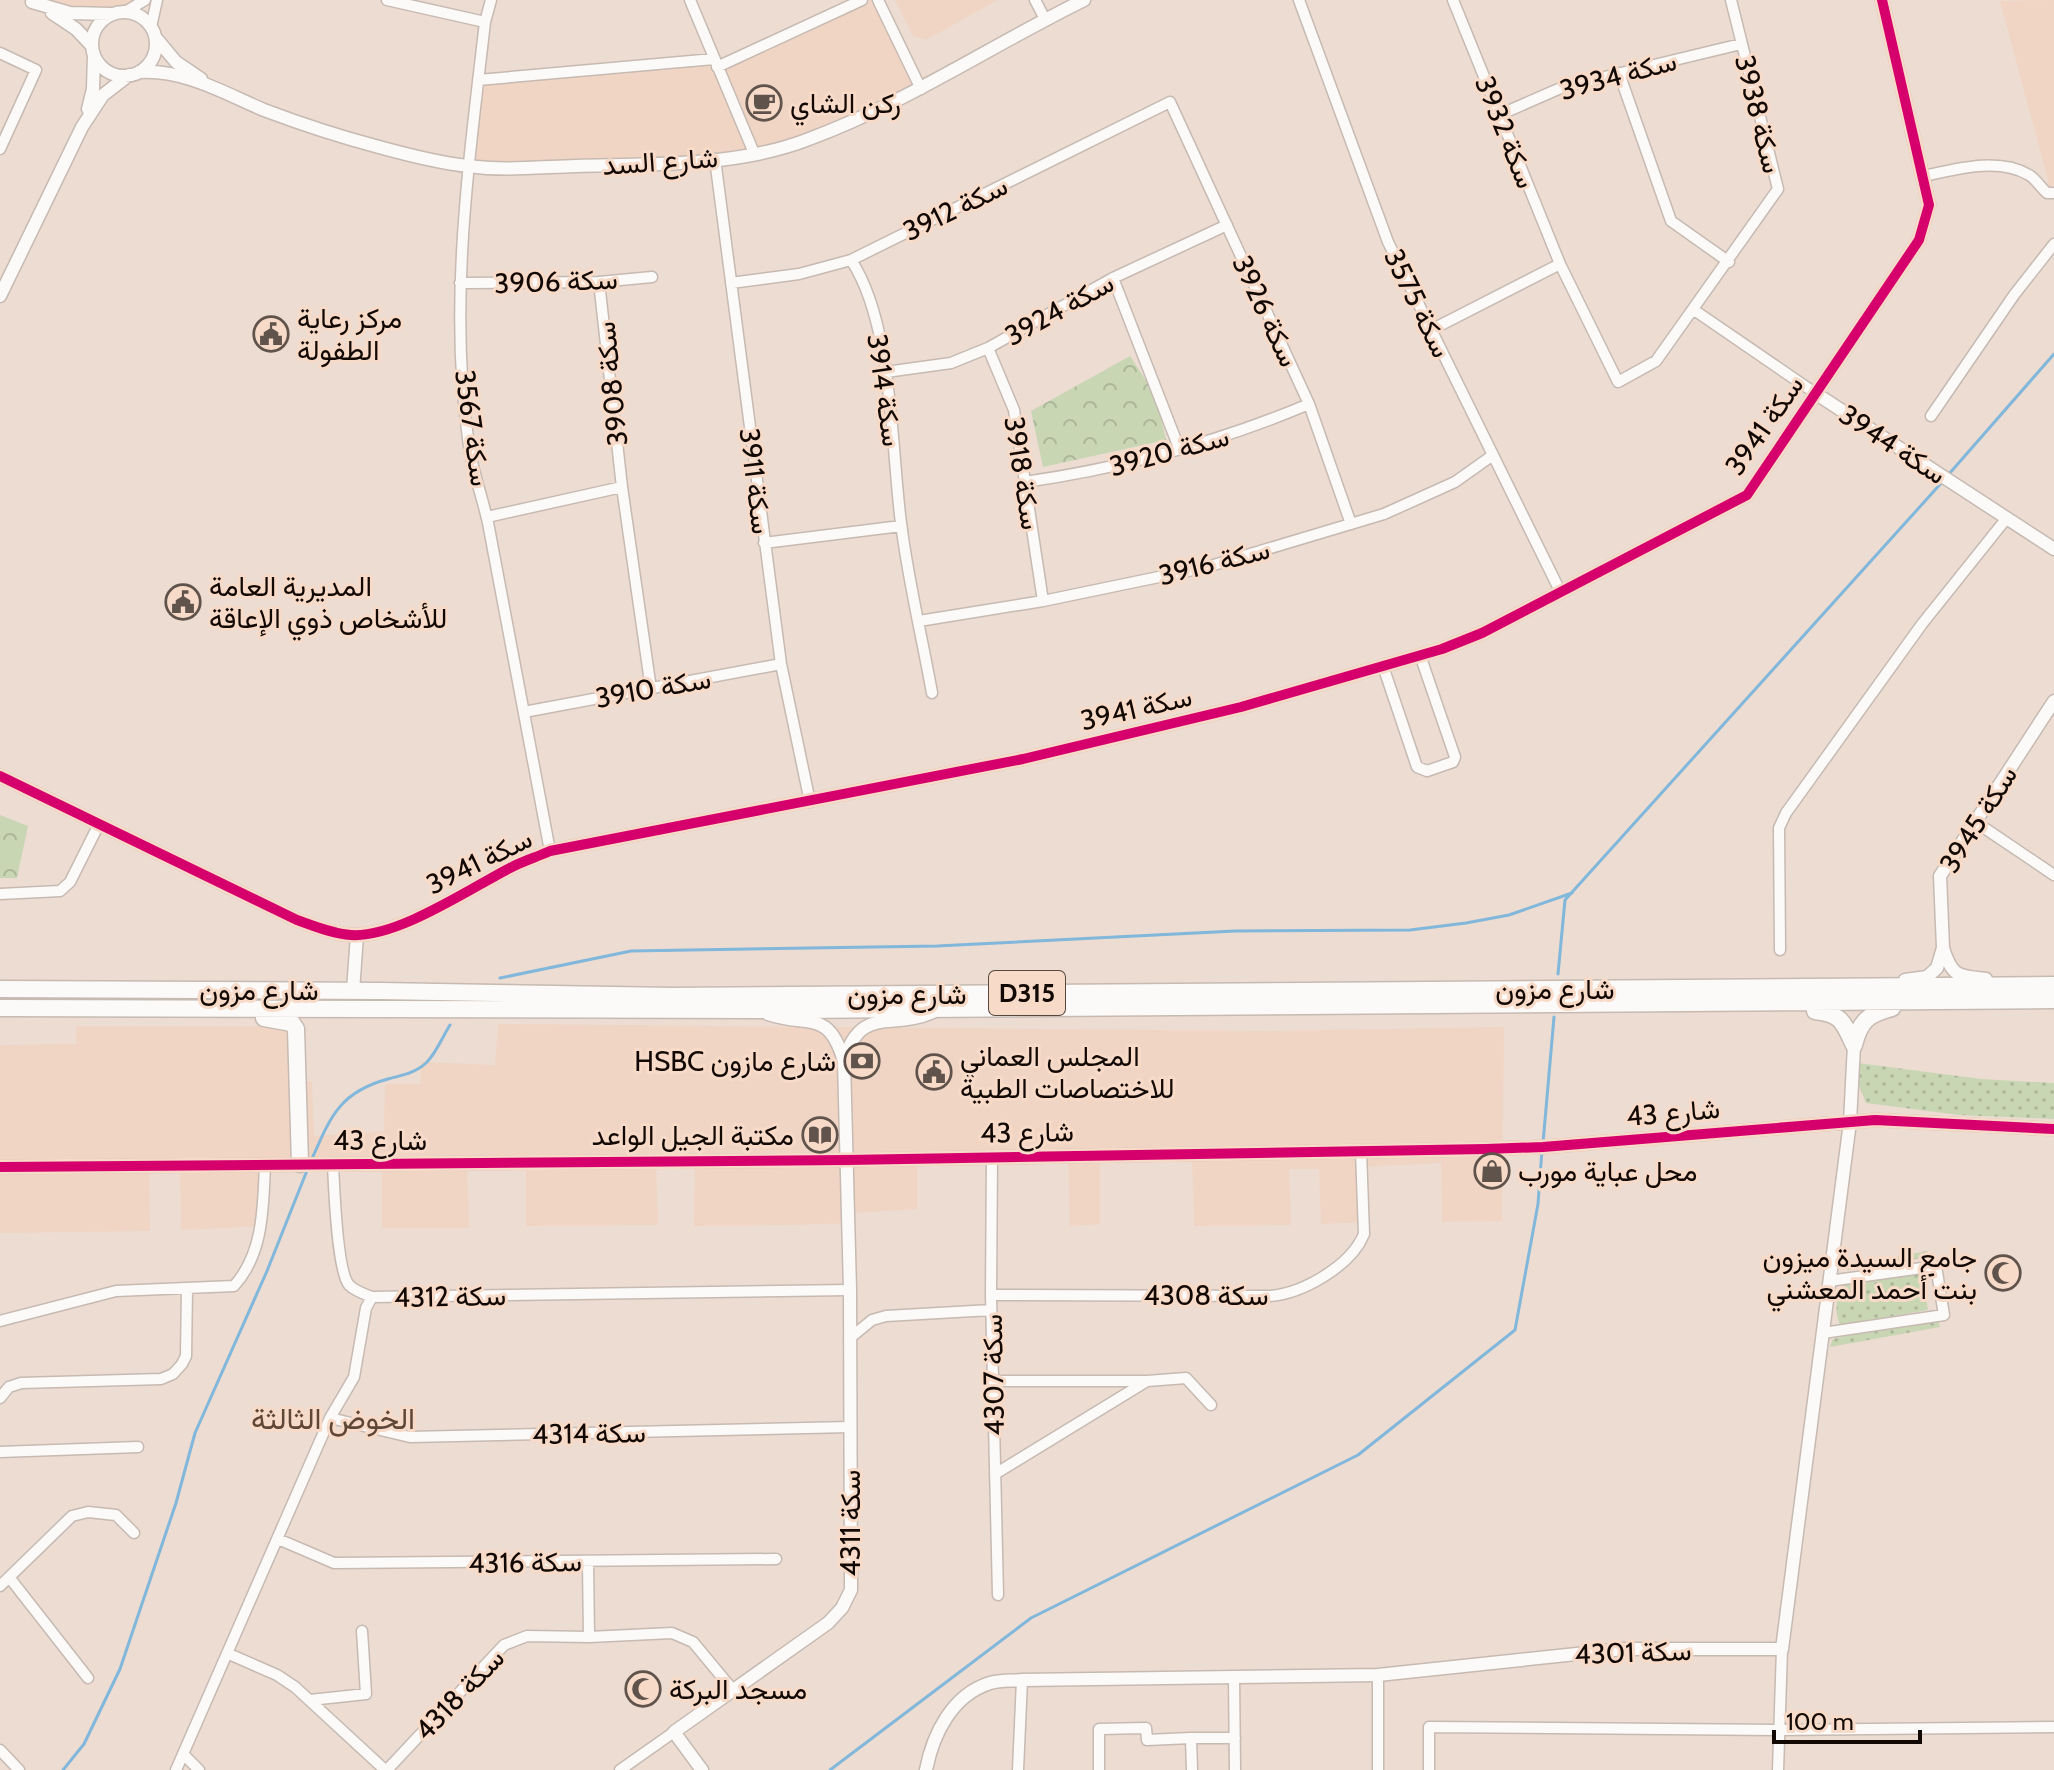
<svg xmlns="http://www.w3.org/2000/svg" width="2054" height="1770" viewBox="0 0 2054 1770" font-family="Cabin,Vazirmatn,sans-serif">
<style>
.built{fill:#f0d5c4}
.grass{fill:url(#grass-dots)}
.park{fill:url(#park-crowns)}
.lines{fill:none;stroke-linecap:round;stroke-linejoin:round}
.stream{stroke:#81b7db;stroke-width:3}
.minor-casing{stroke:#c6bab2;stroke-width:13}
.tertiary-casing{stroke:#c6bab2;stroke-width:15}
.primary-casing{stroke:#c6bab2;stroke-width:19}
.minor{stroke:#fcfaf8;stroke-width:10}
.tertiary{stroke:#fcfaf8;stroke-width:12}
.primary{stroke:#fcfaf8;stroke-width:16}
.cycleway-casing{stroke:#f7dac7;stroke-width:15}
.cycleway{stroke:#d6006c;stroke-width:10}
.labels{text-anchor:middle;stroke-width:6;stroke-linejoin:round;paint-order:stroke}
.shield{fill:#f7dac7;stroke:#57483e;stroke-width:2}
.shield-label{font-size:26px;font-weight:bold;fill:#130904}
.street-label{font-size:28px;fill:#130904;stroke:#f7dac7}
.poi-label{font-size:28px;fill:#130904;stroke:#f7dac7;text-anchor:start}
.neighbourhood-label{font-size:30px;fill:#5f4738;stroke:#f7dac7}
</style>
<defs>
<pattern id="grass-dots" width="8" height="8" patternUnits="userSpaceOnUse" patternTransform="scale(2)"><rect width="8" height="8" fill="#c9d6b4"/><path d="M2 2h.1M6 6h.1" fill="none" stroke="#acb699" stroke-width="1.8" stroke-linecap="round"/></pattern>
<pattern id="park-crowns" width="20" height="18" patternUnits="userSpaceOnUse" patternTransform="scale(2)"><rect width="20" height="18" fill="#c9d6b4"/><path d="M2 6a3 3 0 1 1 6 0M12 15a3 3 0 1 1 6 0" fill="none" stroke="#acb699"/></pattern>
</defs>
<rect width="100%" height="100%" fill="#ecdcd2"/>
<path class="built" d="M28,0H145L125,12L103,15Z
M862,0H878L921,89L806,141L715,159L468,166L478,80L714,59L717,66Z
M895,0H998L926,40L913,36Z
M2054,0V192L2047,193L2048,180L2000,1Z
M498,1024L1267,1031L1504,1027L1502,1221L1442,1222L1441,1163L1362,1167L1364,1222L1321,1224L1319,1169H1289L1291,1225L1194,1226L1192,1154L1100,1155V1224L1070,1226L1068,1156L917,1159V1209L853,1213L856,1223L788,1225L694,1226L695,1162H656L658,1225L526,1226V1163H467L469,1228H382V1164L266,1165L267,1226L181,1230L180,1166H149L150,1231L0,1233V1045L76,1044V1026H276L299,1031L304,1082L312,1081L314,1136L384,1131L385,1084H420L421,1062L495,1065Z"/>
<path class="grass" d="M1858,1063L1981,1079L2054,1083V1119L1959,1115L1866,1103L1858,1083Z
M1928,1251V1257L1848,1270L1841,1266Z
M1922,1271L1928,1310L1840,1325C1834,1309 1836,1298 1844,1284Z
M1938,1318L1940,1327L1830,1347L1832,1340L1836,1338Z"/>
<path class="park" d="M1130,356L1156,396L1166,440L1043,467L1031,411Z
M0,815L28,826L17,878H0Z"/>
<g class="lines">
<path class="stream" d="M1949,474L2054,354
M1558,974L1565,900L1944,480
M500,978L631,951L937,946L1235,931L1410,930L1466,923L1509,915L1572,893
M1543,1143L1554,1017
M311,1161C330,1118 339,1092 388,1079C402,1075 416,1073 427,1062C436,1053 443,1036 450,1025
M63,1770L84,1744L120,1669L176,1503L195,1433L267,1271L308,1168
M830,1770L1031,1618L1358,1455L1515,1330L1538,1204L1542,1150"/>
<defs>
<path id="minor" d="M387,0L485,22
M491,0L485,22C469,162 448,305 469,446C473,474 484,501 489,528C510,636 530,744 550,851
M690,0L754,153
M878,0L921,89
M1035,0L1045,19
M1299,0L1388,242L1561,593
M1453,0L1560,264L1618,382L1656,361L1778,189L1731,0
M125,12L145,0
M151,27L157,0
M0,53L36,70L0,149
M717,67L862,0
M1619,73L1671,221L1729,262
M478,80L714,59
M1499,115L1563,87L1741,44
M715,159L781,664L810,802
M1924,176C1956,169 1999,157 2029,175C2036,179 2041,188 2047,193H2054
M851,260C893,323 891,447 901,523C908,580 922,637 932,693
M1113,278L1179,448
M599,282L622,487L651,689
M460,283L599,282L652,277
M731,283L799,274L851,260L1170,102L1309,404L1351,524
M1694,310L1815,393
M1431,330L1560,264
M988,348L1014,410L1043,601
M886,372L951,363L988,348L1113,278L1227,225
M1931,416L2014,295L2054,244
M1025,482C1122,468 1219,442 1309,404
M487,517L622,487
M764,543L901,526
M919,621L1043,601L1207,567L1384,514L1455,482L1493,455
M1383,666L1417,767L1427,771L1453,762L1455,757L1420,655
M524,712L781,664
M1974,821L2054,875
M0,894L60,891L70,882L99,824
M1780,950L1779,828L1786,813L1922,624L2006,519
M992,1156L991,1295L998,1595
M333,1164C334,1186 337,1271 349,1285C355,1291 364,1294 372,1297L850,1290
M991,1295L1269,1296C1302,1294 1351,1266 1364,1234L1361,1151
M0,1321L116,1291L234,1286C264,1253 263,1206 265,1165
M1823,1333L1944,1315L1936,1266L1829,1281
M850,1338L872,1320L886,1316L991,1310
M993,1381H1147L1186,1378L1211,1405
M0,1398L9,1387L21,1383L161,1379L173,1374L182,1364L186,1356L187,1288
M330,1418L410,1437L850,1427
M0,1452L138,1447
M995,1474L1147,1381
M278,1539L334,1563L776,1559
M588,1561L589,1637
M9,1577L88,1678
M0,1586L72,1516L88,1512L116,1515L134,1533
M229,1654L277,1675L295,1687L385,1770
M1234,1677L1235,1770
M310,1700L366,1694L362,1631
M0,1750L19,1770
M184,1755L199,1770
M176,1770L330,1418L354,1377L366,1308L372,1297
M387,1770L504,1645L527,1636L589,1637L672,1633L693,1642L732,1689
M620,1770L674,1732
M1018,1770L1022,1680
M1099,1770V1729L1146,1728L1147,1740L1191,1738
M1192,1770L1191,1738H1235
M1378,1770V1675
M1429,1770V1727L1778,1730L2054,1727
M1778,1770L1782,1649"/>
<path id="tertiary" d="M32,2L70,13L111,14
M92 44a32 32 0 1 1 64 0a32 32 0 1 1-64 0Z
M52,13L76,29L92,46
M156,38L176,62L201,79
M139,72C184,69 224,93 264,110C301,124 341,137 379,147C408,155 439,163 468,166C503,171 541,167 576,166C652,164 738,167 809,139C906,103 992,45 1084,0
M88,109L93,89L94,56
M0,296L82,127L103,95L129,75
M1815,393L2054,549
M0,776L297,920C314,926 333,934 351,935C397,938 469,889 510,868C523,861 537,857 550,851L1023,759L1241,707L1442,649L1482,633L1747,495L1919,240L1929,205L1882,0
M1943,948C1952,977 1958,976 1986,979
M1905,980L1927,977L1937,968L1943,948L1940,876L2054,701
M353,991L357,935
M844,1061C861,1004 891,1031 933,1012
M0,1167L847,1160L1486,1149L1543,1147L1875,1120L2054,1129
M702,1770L674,1732L828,1623L842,1608L851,1590L850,1290L844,1061C828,1008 809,1028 768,1014
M926,1770C933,1734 952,1695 990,1683C1000,1680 1012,1681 1022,1680L1378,1675L1624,1649H1782L1850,1122L1854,1045"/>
<path id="primary" d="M0,989L380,991L673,996L2054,985
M0,1008L790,1010L2054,1000
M1815,1011C1842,1014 1843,1022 1854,1045
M264,1018L292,1023L296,1029L300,1164
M1854,1045C1860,1021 1868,1014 1892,1008"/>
</defs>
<use href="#minor" class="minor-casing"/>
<use href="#tertiary" class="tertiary-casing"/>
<use href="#primary" class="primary-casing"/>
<use href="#minor" class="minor"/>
<use href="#tertiary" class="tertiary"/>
<use href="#primary" class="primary"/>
<defs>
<path id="cycleway" d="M0,776L297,920C314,926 333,934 351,935C397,938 469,889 510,868C523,861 537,857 550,851L1023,759L1241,707L1442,649L1482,633L1747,495L1919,240L1929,205L1882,0
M0,1167L847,1160L1486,1149L1543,1147L1875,1120L2054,1129"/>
</defs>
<use href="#cycleway" class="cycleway-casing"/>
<use href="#cycleway" class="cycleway"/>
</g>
<defs>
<symbol id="cafe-ring" viewBox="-11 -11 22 22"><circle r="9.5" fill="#f7dac7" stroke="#5f534c" stroke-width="1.5"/><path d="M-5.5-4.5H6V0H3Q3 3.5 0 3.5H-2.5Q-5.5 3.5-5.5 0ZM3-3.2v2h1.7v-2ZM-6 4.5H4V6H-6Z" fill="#5f534c"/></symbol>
<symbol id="civic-ring" viewBox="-11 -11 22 22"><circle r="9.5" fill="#f7dac7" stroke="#5f534c" stroke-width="1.5"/><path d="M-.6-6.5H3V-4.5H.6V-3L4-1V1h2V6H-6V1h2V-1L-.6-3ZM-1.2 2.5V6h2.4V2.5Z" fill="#5f534c"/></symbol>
<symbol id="bank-ring" viewBox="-11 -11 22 22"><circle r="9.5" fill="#f7dac7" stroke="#5f534c" stroke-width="1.5"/><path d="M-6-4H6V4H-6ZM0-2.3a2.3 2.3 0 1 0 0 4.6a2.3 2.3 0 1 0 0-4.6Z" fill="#5f534c"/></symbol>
<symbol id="library-ring" viewBox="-11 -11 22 22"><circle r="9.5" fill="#f7dac7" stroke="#5f534c" stroke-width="1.5"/><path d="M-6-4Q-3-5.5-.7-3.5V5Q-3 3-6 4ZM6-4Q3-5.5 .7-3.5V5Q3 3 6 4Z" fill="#5f534c"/></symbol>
<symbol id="shop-ring" viewBox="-11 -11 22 22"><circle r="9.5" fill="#f7dac7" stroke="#5f534c" stroke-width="1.5"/><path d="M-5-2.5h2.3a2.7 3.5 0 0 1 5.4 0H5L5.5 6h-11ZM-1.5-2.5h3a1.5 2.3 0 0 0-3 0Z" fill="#5f534c"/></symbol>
<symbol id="mosque-ring" viewBox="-11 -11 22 22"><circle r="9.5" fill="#f7dac7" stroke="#5f534c" stroke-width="1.5"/><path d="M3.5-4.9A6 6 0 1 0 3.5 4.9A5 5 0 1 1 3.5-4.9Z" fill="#5f534c"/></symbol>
</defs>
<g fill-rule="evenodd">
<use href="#cafe-ring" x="744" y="83" width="40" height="40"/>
<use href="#civic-ring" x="251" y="314" width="40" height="40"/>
<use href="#civic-ring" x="163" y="582" width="40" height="40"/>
<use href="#bank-ring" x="842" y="1041" width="40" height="40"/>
<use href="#civic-ring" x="914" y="1052" width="40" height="40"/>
<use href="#library-ring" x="800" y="1115" width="40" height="40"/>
<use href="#shop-ring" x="1472" y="1151" width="40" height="40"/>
<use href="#mosque-ring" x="1983" y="1253" width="40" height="40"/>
<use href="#mosque-ring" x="623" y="1669" width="40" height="40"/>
</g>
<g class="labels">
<rect class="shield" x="989" y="971" width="76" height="44" rx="6"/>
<g class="shield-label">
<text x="1027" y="1002">D315</text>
</g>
<g class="street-label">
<text transform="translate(1618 75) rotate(-15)" y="10">سكة 3934</text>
<text transform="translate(1759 114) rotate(76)" y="10">سكة 3938</text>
<text transform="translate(1506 132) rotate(68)" y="10">سكة 3932</text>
<text transform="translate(660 161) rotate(-4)" y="10">شارع السد</text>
<text transform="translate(955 208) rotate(-26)" y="10">سكة 3912</text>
<text transform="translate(556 281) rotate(-2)" y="10">سكة 3906</text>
<text transform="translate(1418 303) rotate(64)" y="10">سكة 3575</text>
<text transform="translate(1059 309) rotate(-29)" y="10">سكة 3924</text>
<text transform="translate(1266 311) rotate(65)" y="10">سكة 3926</text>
<text transform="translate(611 384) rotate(-96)" y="10">سكة 3908</text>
<text transform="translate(885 390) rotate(82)" y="10">سكة 3914</text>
<text transform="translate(1764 425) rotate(-55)" y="10">سكة 3941</text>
<text transform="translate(473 428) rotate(82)" y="10">سكة 3567</text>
<text transform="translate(1893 444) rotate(33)" y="10">سكة 3944</text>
<text transform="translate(1169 451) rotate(-15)" y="10">سكة 3920</text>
<text transform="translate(1023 473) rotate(81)" y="10">سكة 3918</text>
<text transform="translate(756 481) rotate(83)" y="10">سكة 3911</text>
<text transform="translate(1214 562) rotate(-14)" y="10">سكة 3916</text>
<text transform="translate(653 688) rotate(-10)" y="10">سكة 3910</text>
<text transform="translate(1136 708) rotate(-13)" y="10">سكة 3941</text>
<text transform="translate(1978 819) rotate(-58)" y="10">سكة 3945</text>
<text transform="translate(479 861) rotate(-26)" y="10">سكة 3941</text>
<text x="1555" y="999">شارع مزون</text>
<text x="259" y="1000">شارع مزون</text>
<text x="907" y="1004">شارع مزون</text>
<text transform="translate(1673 1112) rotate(-5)" y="10">شارع 43</text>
<text transform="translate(1027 1132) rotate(-1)" y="10">شارع 43</text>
<text x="380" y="1150">شارع 43</text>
<text x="1206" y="1305">سكة 4308</text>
<text transform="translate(450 1296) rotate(-1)" y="10">سكة 4312</text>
<text transform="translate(993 1375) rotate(-91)" y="10">سكة 4307</text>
<text transform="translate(589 1433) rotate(-1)" y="10">سكة 4314</text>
<text transform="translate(850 1523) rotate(-90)" y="10">سكة 4311</text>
<text transform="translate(525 1562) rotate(-1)" y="10">سكة 4316</text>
<text transform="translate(1633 1652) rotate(-2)" y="10">سكة 4301</text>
<text transform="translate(459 1694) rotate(-46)" y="10">سكة 4318</text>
</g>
<g class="poi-label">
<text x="790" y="113">ركن الشاي</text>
<text x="297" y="328">مركز رعاية<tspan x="297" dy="32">الطفولة</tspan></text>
<text x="209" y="596">المديرية العامة<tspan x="209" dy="32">للأشخاص ذوي الإعاقة</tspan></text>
<text x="960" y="1066">المجلس العماني<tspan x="960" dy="32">للاختصاصات الطبية</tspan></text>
<text x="836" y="1071" text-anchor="end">HSBC شارع مازون</text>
<text x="794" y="1145" text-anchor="end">مكتبة الجيل الواعد</text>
<text x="1518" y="1181">محل عباية مورب</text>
<text x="1977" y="1267" text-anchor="end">جامع السيدة ميزون<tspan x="1977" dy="32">بنت أحمد المعشني</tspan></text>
<text x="669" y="1699">مسجد البركة</text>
</g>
<g class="neighbourhood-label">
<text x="333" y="1429">الخوض الثالثة</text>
</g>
</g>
<path d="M1774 1730v12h146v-12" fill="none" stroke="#130904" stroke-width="4"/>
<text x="1786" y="1730" font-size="24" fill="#130904" stroke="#f7dac7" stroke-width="6" paint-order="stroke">100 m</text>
</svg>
